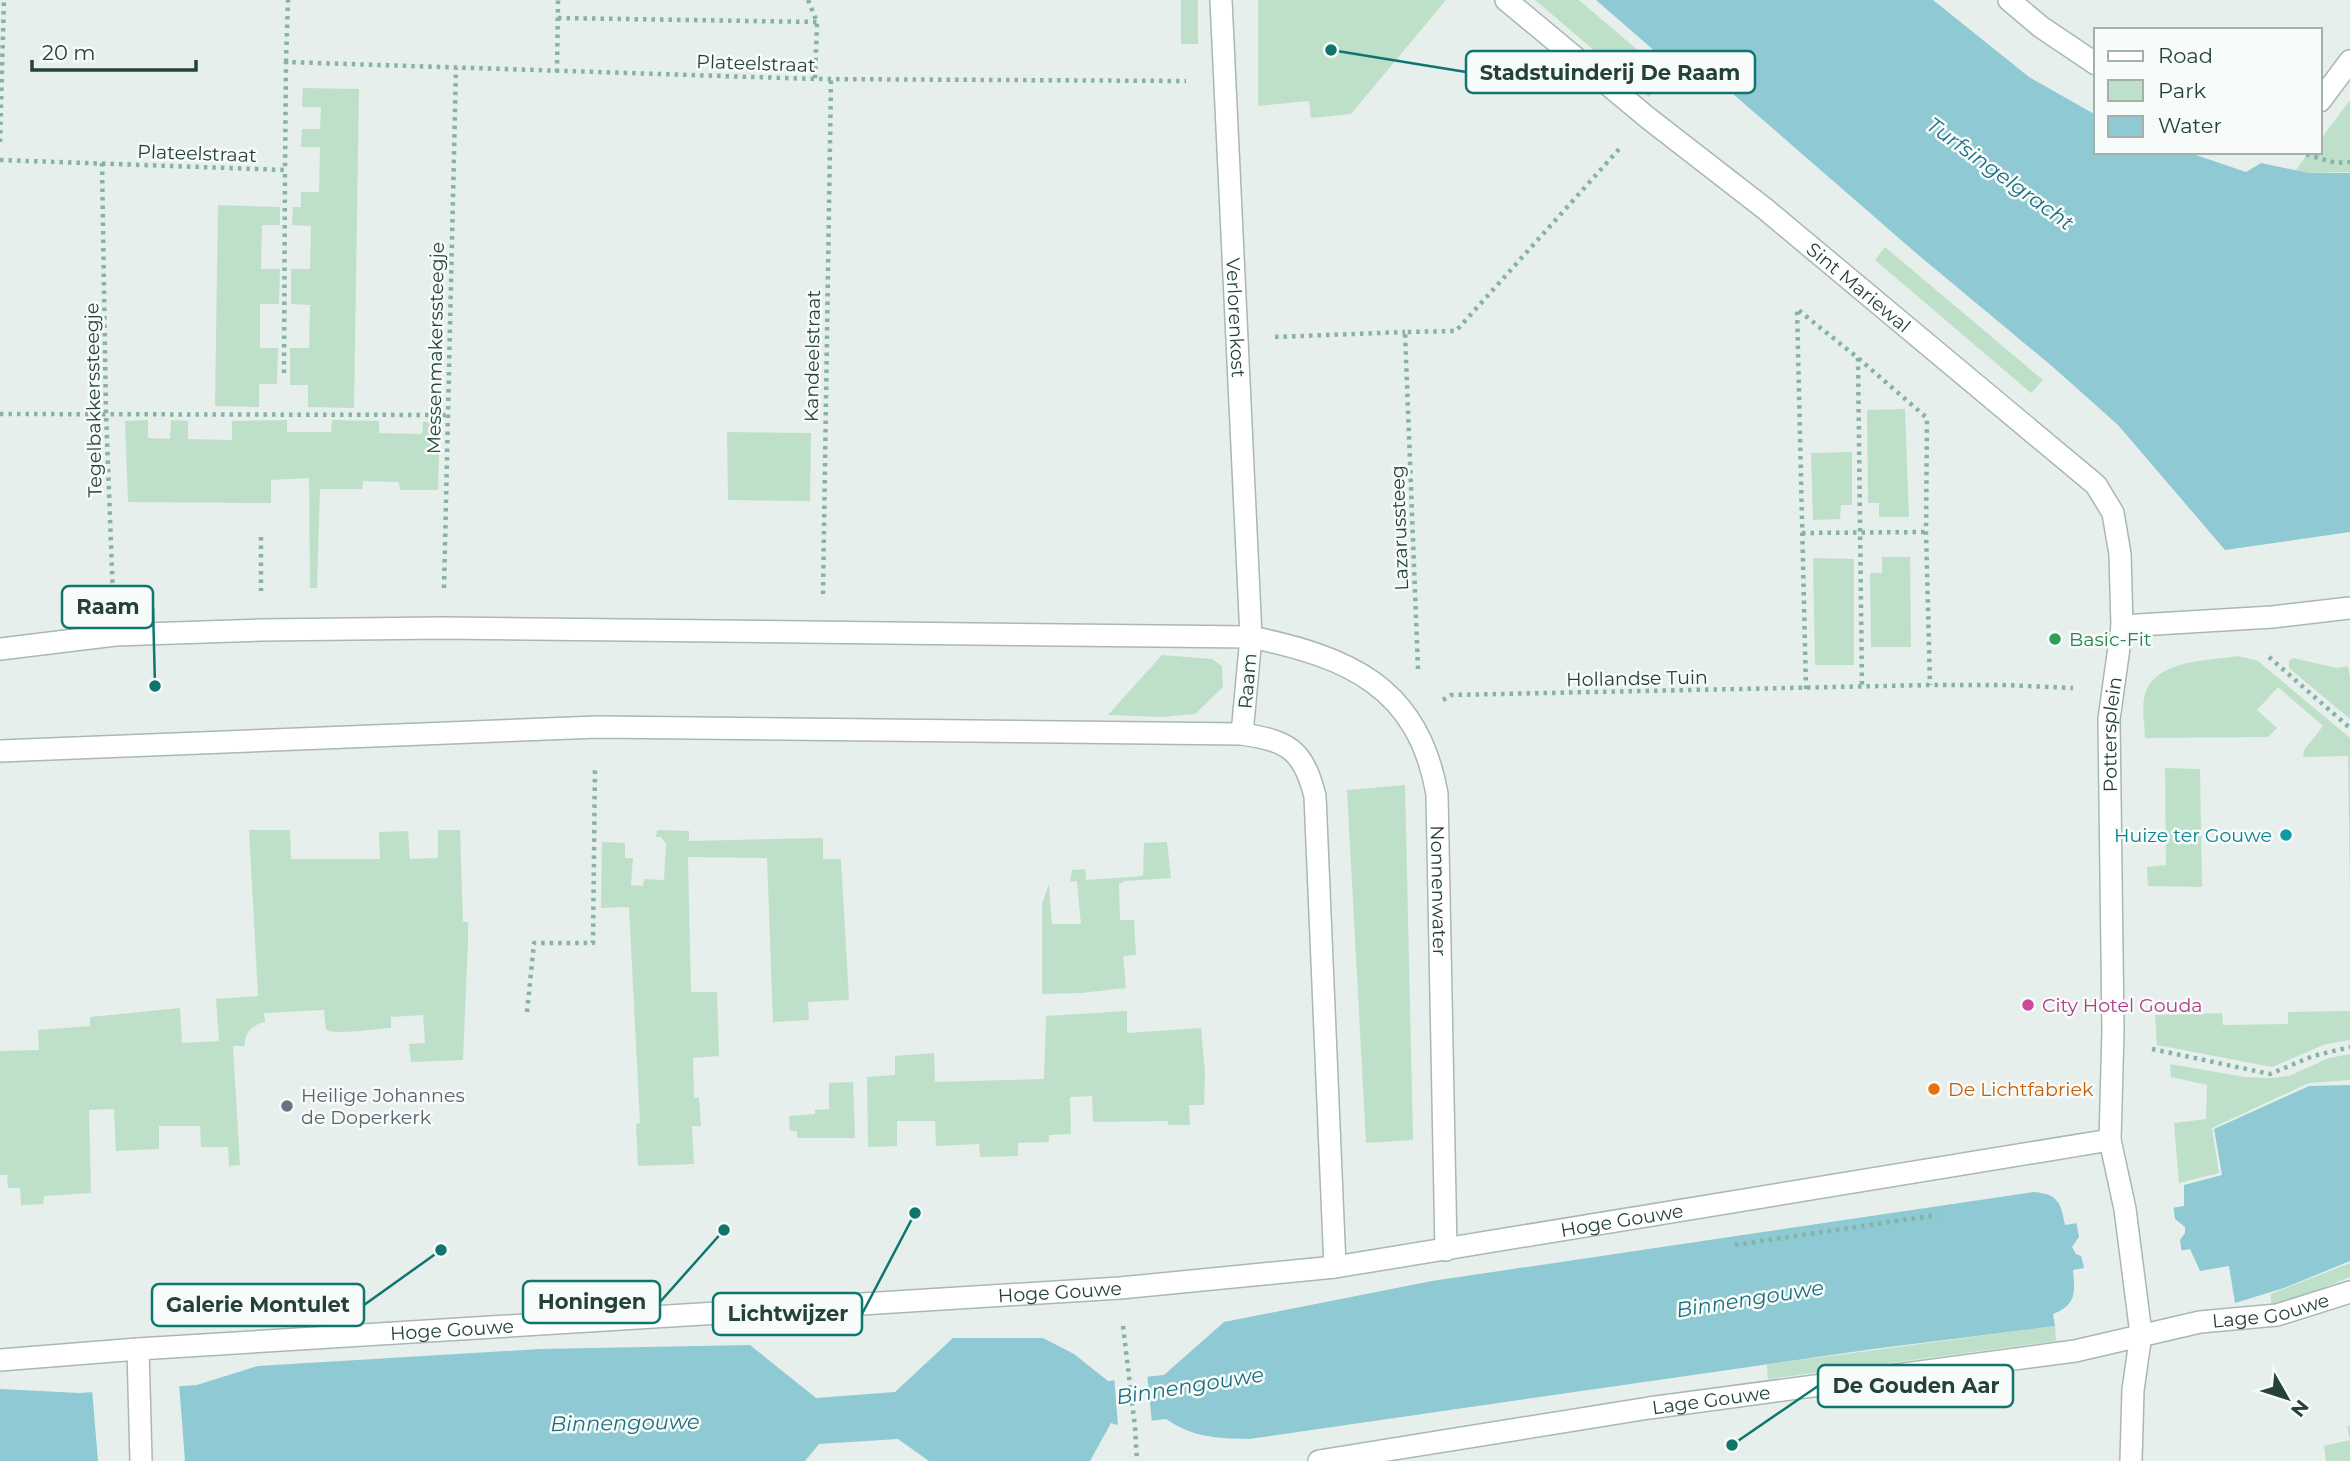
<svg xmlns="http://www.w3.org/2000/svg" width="2350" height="1461" viewBox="0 0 2350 1461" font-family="Montserrat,sans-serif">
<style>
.green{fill:#bfe0c8}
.water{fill:#8ec9d4}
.pier{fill:#e6efeb}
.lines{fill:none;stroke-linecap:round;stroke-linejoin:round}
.minor-casing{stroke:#a8b8b2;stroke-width:24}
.path{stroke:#86b3a5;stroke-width:4.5;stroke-dasharray:3.5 5;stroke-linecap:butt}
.minor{stroke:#fff;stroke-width:21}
.leisure-dot{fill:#2e9e5b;stroke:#f7fbf9;stroke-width:2.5}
.culture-dot{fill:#0f9aa8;stroke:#f7fbf9;stroke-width:2.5}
.hotel-dot{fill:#d1479c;stroke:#f7fbf9;stroke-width:2.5}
.food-dot{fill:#e8710a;stroke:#f7fbf9;stroke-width:2.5}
.worship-dot{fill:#6b7280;stroke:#f7fbf9;stroke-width:2.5}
.labels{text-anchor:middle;stroke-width:5;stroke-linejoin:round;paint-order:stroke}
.street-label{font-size:19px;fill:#24423a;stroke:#f7fbf9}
.leisure-label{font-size:19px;fill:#27864d;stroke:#f7fbf9;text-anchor:start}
.culture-label{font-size:19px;fill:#0d838f;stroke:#f7fbf9;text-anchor:end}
.hotel-label{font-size:19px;fill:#b23c85;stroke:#f7fbf9;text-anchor:start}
.food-label{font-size:19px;fill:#c56008;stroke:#f7fbf9;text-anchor:start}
.worship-label{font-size:19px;fill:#5b616d;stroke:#f7fbf9;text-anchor:start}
.water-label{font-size:21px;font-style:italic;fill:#1c6f80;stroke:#f7fbf9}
.leader{fill:none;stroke:#0f766e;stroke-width:2.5}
.callout-dot{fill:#0f766e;stroke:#f7fbf9;stroke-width:2.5}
.callout{fill:#f7fbf9;stroke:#0f766e;stroke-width:2.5}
.callout-label{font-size:21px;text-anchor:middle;font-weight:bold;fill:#24423a}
</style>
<rect width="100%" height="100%" fill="#e6efeb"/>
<path class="green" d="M1181,0H1198V44H1181Z
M1258,0H1446L1351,114L1311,118L1309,101L1258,106Z
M1535,0H1579L1668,76L1649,97Z
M303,88L359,89L354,408L308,407V385H290V348H309L310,305L291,304V269H310L311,226L292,225L293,207H301V192H319L320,147H301L302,129H320L321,107H302Z
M2350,100V172L2309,173L2296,170L2309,152H2320V140Z
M218,205L280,207V225H262L261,269H280L279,304H260V348H278L277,384H259V407L215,406Z
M1885,247L2043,380L2031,393L1875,260Z
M1905,409L1909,517H1879V503H1868L1867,410Z
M148,420V438L170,439L171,420L188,421V439L232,440V421L287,420V432H331L332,420L379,421V433L422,434L423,422L440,421L438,490H400L399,482L363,481L362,489H320L317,588H310L309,478L271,480V503L128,502L125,421Z
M727,432L811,433L810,501L728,500Z
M1852,452V505H1841L1840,519L1813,520L1811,453Z
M1882,557H1910L1911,647H1871L1870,573H1882Z
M1813,558L1854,559V665H1815Z
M1162,655L1212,659L1222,666L1223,687L1195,714L1162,717L1108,715Z
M2238,656L2258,661L2350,738V902L2348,756L2303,757L2304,750L2323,726L2278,687L2257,710L2277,728L2268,737L2145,738C2145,724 2141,708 2145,694C2156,659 2209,661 2238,656Z
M2293,658L2337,668L2348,666L2350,677V719L2289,668V661Z
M2165,768L2200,769L2202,887L2148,886L2147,867L2166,865Z
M1405,785L1413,1140L1366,1143L1347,790Z
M249,830H290L291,859H380L379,832L408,831L410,859L438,858V830H460L463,922H468V941L463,1060L411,1062L409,1044L425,1043L423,1015L391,1017V1028C375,1029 337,1035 326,1030L324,1010L264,1013L265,1022C252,1025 244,1032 245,1046H233L240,1165L229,1166L228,1147H201L200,1126H159V1149L116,1151L114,1109L89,1110L91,1193L44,1196L43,1204L21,1205L20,1188H8L7,1175H0V1051L39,1050L38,1030L90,1026V1017L180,1008L182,1043L219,1041L216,999L258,996Z
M657,830L689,831V841L823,838V859H841L849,1000L808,1002L809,1020L773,1022L767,858L688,857L691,992H717L719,1056L693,1058L694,1098H699L701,1126H692L694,1164L638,1166L636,1124L640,1123L629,907L601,908L602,842L625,843V858H633L631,885L643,886L644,879L664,880L666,844L661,837H656Z
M1167,842L1171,878L1125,881L1119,884L1120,920H1134L1136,955L1123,956L1126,988L1081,993L1042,994V904L1049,884L1052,924H1081L1077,881L1070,882L1072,870L1085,869L1086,880L1143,876L1144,843Z
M1127,1011V1033L1201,1028L1205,1074L1204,1105H1189L1190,1125H1168V1121L1093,1122L1092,1096L1070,1097L1071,1134L1049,1135V1142L1018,1143V1156L980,1157L979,1144L936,1146L935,1121H897V1146L868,1147L867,1077L895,1075V1056L934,1053L935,1082L1044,1079L1046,1016Z
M2350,1011V1040L2326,1044L2272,1067L2157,1045L2155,1015L2222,1013L2223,1025L2288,1024V1012Z
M2350,1054V1080L2309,1083L2212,1128L2219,1173L2179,1183L2174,1123L2206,1119L2207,1085L2171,1077L2170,1064L2245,1077L2271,1078L2289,1076L2329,1058Z
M853,1082L855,1138H797V1131H790L789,1116L815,1114V1110L829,1109V1083Z
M2350,1263V1277L2286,1303L2276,1305L2271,1302V1294Z
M2055,1326L2056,1341L1768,1379L1767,1365L1771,1364Z
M2347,1426H2350V1461H2326L2324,1446L2350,1440Z"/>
<path class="water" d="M1596,0H1933L2029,77L2096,115V152H2187L2246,172L2261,163L2309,173H2350V532L2225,550L2118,425L2053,367L1916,253L1687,54L1657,53Z
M2350,1085V1261L2284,1288L2235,1303L2229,1266L2200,1271L2190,1249L2073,1270C2075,1292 2077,1305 2053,1314L2055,1326L1873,1349L1249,1439C1216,1438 1194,1438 1166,1419L1117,1425L1111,1423L1090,1461H929L898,1439L819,1444L805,1461H0V1389L79,1393L197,1385L258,1366L540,1349L750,1345L816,1398L895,1392L953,1338H1043L1074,1354L1108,1381L1164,1375L1224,1322L1432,1281L2034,1192C2059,1194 2061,1204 2065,1225L2184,1206V1185L2222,1175L2214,1129L2309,1086Z"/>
<path class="pier" d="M2173,1204L2175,1219L2185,1227V1233L2180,1240L2182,1254L2085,1271L2081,1256L2076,1254L2072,1247L2079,1237L2076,1221Z
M1147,1373L1152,1423L1129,1427L1118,1426L1114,1376Z
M179,1382L185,1461H98L92,1389Z"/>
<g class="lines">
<defs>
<g id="minor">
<path id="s1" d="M1221,0L1251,637L1242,734"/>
<path id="s2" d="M1506,0L1648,118L1764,208L2096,485L2113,513L2120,554L2122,626"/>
<path d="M2009,0L2041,27L2096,64"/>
<path d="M2320,101L2350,61"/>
<path id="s3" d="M0,649L115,635L261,630L443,628L1251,637C1348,657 1418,686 1437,794L1446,1250"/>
<path d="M0,751L597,727L1242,734C1288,741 1303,749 1315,796L1335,1267"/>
<path d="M138,1349L141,1461"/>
<path id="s4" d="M0,1360L138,1349L1120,1288L1335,1267L2110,1140"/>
<path id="s5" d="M1319,1461L1649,1408L2075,1351L2200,1322L2277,1315L2350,1292"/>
<path id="s6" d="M2131,1461L2133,1390L2141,1334L2125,1209L2110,1140L2113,1031L2109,719L2122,626L2272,617L2350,608"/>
</g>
</defs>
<use href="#minor" class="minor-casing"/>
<path class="path" d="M808,0L817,22L815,79
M558,18L817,22
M286,62L288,0
M557,72L558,0
M0,142L4,0
M2298,152L2336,163L2350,162
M0,160L285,170L286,62L815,79L1186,81
M102,163L106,413L113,596
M1275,337L1405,332
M1858,358L1862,687
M284,373L285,170
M0,414L448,415
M1802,533L1926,532
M261,537V591
M444,588L456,68
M823,594L831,79
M2269,657L2350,728
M1418,669L1405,332L1456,331L1621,147
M1806,689L1797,309L1858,358L1927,418L1926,532L1930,685
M1443,700L1451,695L1930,685H2003L2073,688
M527,1012L534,943H593L595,766
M2152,1049L2270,1074L2313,1056L2350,1047
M1735,1245L1937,1215
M1123,1326L1135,1427L1137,1461"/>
<use href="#minor" class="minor"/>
</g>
<circle class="leisure-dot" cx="2055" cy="639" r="7"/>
<circle class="culture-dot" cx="2286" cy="835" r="7"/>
<circle class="hotel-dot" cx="2028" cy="1005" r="7"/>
<circle class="food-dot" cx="1934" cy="1089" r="7"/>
<circle class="worship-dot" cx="287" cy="1106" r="7"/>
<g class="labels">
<g class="street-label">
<text transform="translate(756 63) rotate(2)" y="7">Plateelstraat</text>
<text transform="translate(197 153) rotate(2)" y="7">Plateelstraat</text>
<text dy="7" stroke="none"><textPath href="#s2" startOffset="455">Sint Mariewal</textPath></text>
<text dy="7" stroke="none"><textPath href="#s1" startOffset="318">Verlorenkost</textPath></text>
<text transform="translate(435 348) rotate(-89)" y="7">Messenmakerssteegje</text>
<text transform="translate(812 356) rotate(-89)" y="7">Kandeelstraat</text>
<text transform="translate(93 400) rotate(-91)" y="7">Tegelbakkerssteegje</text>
<text transform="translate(1399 528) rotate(-92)" y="7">Lazarussteeg</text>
<text transform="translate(1637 678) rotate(-1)" y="7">Hollandse Tuin</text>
<text transform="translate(1247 681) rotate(-85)" y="7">Raam</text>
<text dy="7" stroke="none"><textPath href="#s6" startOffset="730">Pottersplein</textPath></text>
<text dy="7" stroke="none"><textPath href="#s3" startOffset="1612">Nonnenwater</textPath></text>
<text dy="7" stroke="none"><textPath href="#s4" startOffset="1629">Hoge Gouwe</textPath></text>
<text dy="7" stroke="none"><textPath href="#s4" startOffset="1062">Hoge Gouwe</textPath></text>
<text dy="7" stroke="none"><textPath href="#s5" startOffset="964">Lage Gouwe</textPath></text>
<text dy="7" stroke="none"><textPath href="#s4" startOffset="453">Hoge Gouwe</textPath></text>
<text dy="7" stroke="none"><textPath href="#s5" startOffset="397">Lage Gouwe</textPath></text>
</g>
<g class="leisure-label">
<text x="2069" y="646">Basic-Fit</text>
</g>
<g class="culture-label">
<text x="2272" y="842">Huize ter Gouwe</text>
</g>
<g class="hotel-label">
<text x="2042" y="1012">City Hotel Gouda</text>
</g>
<g class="food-label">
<text x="1948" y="1096">De Lichtfabriek</text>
</g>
<g class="worship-label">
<text x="301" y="1102">Heilige Johannes<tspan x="301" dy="22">de Doperkerk</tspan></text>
</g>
<g class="water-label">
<text transform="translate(2000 174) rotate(36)" y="7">Turfsingelgracht</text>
<text transform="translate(1750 1299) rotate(-9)" y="7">Binnengouwe</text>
<text transform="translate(1190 1386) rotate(-9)" y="7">Binnengouwe</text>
<text transform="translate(625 1423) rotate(-1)" y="7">Binnengouwe</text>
</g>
</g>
<path class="leader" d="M1331 50L1466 72M155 686L153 607M724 1230L660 1302M441 1250L364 1305M915 1213L862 1314M1732 1445L1818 1386"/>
<g class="callout-dot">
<circle cx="1331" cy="50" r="7"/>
<circle cx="155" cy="686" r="7"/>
<circle cx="724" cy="1230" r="7"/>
<circle cx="441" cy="1250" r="7"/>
<circle cx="915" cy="1213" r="7"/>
<circle cx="1732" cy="1445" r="7"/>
</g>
<g class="callout">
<rect x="1466" y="51" width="289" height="42" rx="7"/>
<rect x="62" y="586" width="91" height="42" rx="7"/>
<rect x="523" y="1281" width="137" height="42" rx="7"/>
<rect x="152" y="1284" width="212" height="42" rx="7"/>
<rect x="713" y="1293" width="149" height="42" rx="7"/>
<rect x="1818" y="1365" width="195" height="42" rx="7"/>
</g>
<g class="callout-label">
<text x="1610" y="80">Stadstuinderij De Raam</text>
<text x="108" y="614">Raam</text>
<text x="592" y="1309">Honingen</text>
<text x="258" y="1312">Galerie Montulet</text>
<text x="788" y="1321">Lichtwijzer</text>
<text x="1916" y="1393">De Gouden Aar</text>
</g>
<rect x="2094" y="28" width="228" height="126" fill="#f7fbf9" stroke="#a3b1ad" stroke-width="2"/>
<rect x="2108" y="51" width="35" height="10" fill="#ffffff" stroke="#a3b1ad" stroke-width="2"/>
<text x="2158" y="63" font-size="21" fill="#24423a">Road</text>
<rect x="2108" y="80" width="35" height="21" fill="#bfe0c8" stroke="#a3b1ad" stroke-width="2"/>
<text x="2158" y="98" font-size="21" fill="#24423a">Park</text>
<rect x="2108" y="116" width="35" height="21" fill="#8ec9d4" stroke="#a3b1ad" stroke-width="2"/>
<text x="2158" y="133" font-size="21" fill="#24423a">Water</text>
<g transform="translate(2287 1398) rotate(129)" stroke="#f7fbf9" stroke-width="5" paint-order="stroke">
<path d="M0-5L12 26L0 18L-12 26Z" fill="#24423a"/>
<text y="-10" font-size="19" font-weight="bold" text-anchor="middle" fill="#24423a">N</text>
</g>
<path d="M32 60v10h164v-10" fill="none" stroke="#24423a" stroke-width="3.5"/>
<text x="42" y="60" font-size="21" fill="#24423a" stroke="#f7fbf9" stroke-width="5" paint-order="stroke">20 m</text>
</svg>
